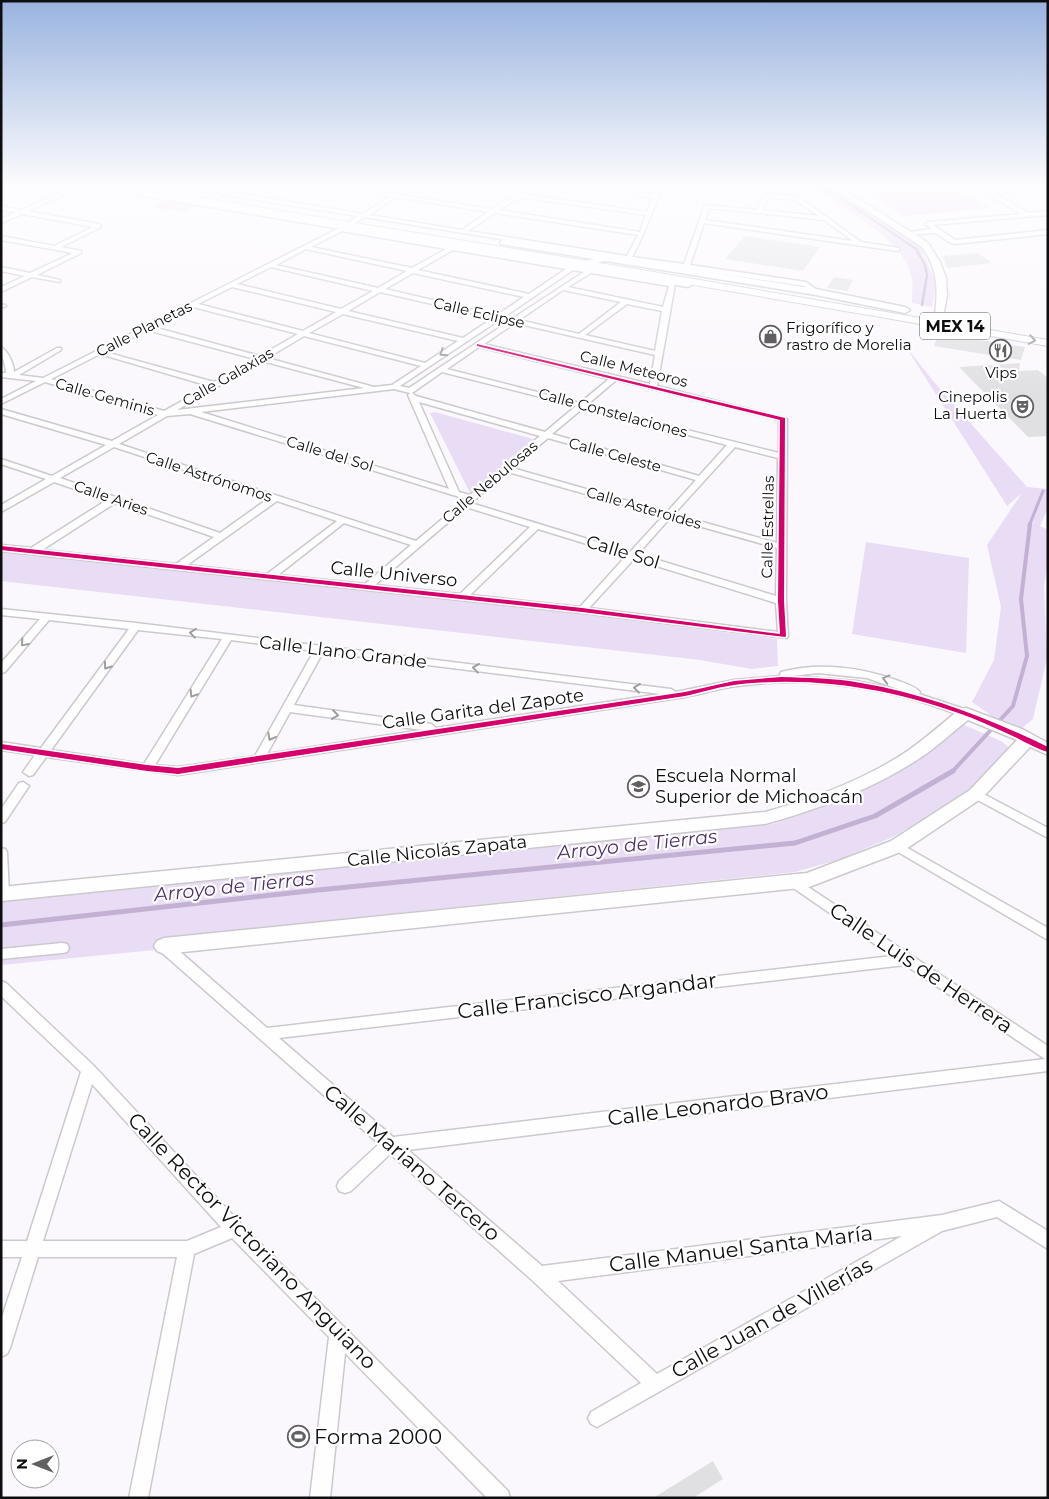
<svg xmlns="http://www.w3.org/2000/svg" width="1049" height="1499" viewBox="0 0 1049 1499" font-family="Montserrat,sans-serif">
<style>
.green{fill:#e9dcf5}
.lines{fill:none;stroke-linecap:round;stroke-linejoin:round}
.stream-far3{stroke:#c2b1d2;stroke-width:2.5}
.stream-far2{stroke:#c2b1d2;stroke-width:3}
.stream-far1{stroke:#c2b1d2;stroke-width:4}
.stream{stroke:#c2b1d2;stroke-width:5}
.building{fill:#e0dfe2}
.street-casing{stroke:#ccc9cd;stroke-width:3}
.secondary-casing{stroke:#ccc9cd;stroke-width:3}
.primary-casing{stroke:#ccc9cd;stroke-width:2}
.street{fill:#fefeff;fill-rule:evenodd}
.secondary{fill:#fefeff;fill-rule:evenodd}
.primary{fill:#fefeff;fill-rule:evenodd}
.cycleway-casing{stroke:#fff;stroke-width:3}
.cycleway{fill:#d6006c;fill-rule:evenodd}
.oneway{stroke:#9e9e9f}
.labels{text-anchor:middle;stroke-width:4.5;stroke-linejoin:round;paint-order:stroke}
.far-street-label{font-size:15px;fill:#0e0d0f;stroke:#fff}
.far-poi-label{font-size:15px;fill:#0e0d0f;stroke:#fff;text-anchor:start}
.shield{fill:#fff;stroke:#565657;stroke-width:1}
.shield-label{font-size:16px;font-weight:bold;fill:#0e0d0f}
.street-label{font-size:18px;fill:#0e0d0f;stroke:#fff}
.poi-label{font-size:18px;fill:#0e0d0f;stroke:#fff;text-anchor:start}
.water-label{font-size:19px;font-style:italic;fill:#503069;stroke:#fff}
.near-street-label{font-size:21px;fill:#0e0d0f;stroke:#fff}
.near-poi-label{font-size:21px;fill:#0e0d0f;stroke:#fff;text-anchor:start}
</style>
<rect width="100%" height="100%" fill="#fbf8fd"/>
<path class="green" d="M597,186H628L654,190L652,196L598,188Z
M772,186H818L838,193L919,244L936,282L932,307L912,303C912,295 913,287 912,279C906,243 858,218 830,198L819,193Z
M953,186L990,208L904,216L870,193Z
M985,186H1043L1047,192L1003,196Z
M164,201L194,206L184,212L153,207Z
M904,344L934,382L1027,487L1048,489V508L1040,526L1048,530V560L1044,586L1047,658L1033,719L1016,733L972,702L994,660L1001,607L987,545L1022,493L1007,506Z
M435,412L533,439L470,493L430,413Z
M866,542L969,558L966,653L852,634Z
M1,551L570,613L777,639L778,666L752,669L700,660L1,581Z
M962,724L1001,741L1010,748L969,792L893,837L838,860L795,872L169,937L155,950L1,965V899L773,824L860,790Z"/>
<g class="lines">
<path class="stream-far3" d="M815,186L832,192L916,249L925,265L927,275L922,305"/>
<path class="stream-far2" d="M1029,526L1043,491"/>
<path class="stream-far1" d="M952,772L1013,706L1027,656L1021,599L1030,524"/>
<path class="stream" d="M1,925L318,890L795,843L875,816L953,771"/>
</g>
<path class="building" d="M745,236L820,247L803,271L725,259Z
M977,253L992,263L947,268L943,256Z
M834,277L853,280L847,291L827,288Z
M939,333L974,339L1025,347L1021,360L934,346Z
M1020,363L1019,371L1038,370L1048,378V436L1028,437L959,367Z
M713,1461L723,1479L693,1498H653Z"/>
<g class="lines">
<defs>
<path id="street" d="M76,186H83L28,211L99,224L101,227L61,247L81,251V253L37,275L60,280V282L32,277L1,292V287L25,276L1,271V267L30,273L73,253L1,240V236L54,246L93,227L22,214L1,223V219L16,212L1,210V206L21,210Z
M239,186H247L231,192L362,214L390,197L329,186H342L394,194L406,186H413L400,195L492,209L513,196L456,186H469L517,193L528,186H534L523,194L647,212L652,198L577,186H590L653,195L658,186H664C652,209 645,234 632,257L684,264L705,205L757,210L764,195L767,193L800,198L861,242L899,248V250L897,251L704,223L690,265L806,282L818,291L819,292L816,294L804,286L688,269L683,272L680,270L682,268L631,260L626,265L623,263L625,259L364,217L347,228L451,246L460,241L463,243L457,247L571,266L583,261L607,257L610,259L609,260L579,267L675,284L657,386L787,419L786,601L788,636L787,638L582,613L1,551V545L31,548L107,500L54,482L1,512V505L46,479L1,464V459L52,476L106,445L1,414V409L112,441L158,415L45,382L1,404V399L36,381L1,377V373H6C6,364 1,357 1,347C8,351 14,364 14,372L57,348H61V350L19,375L43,378L343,226L358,216L225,195L211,200L208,198ZM396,197L488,212L462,230L369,215ZM519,197L646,215L640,232L499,210ZM769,197L796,200L819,216L762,210ZM709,208L824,220L853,241L705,220ZM495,213L638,235L627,256L468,231ZM342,231L446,249L412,268L311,247ZM306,249L407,271L378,288L276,265ZM453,250L566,269L529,294L418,270ZM271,267L373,291L341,309L237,284ZM573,270L584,272L512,319L504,317ZM413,273L524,297L497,315L385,289ZM591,273L669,286L663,307L568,287ZM232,287L336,312L303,331L198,304ZM563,290L621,302L579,334L519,320ZM380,292L493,318L463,338L348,311ZM627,304L662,311L655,351L585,335ZM193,307L298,334L260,356L153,327ZM343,314L458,341L425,363L309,333ZM499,320L508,322L409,388L400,386ZM515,323L655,355L650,384L484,344ZM147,330L255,359L214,382L105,352ZM304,336L421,366L392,385L374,387L267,358ZM479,347L609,379L580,403L447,369ZM100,354L209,386L164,411L51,379ZM262,361L364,388L177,410ZM442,372L576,406L545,432L416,396L412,393ZM616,380L779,420V453L587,405ZM394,389L410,393L408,395L449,489L201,412ZM419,402L540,436L470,495L459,492ZM583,408L727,445L699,476L552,434ZM190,414L466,499L416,541L119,444L167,416ZM548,438L696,480L667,512L512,468ZM114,447L269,498L220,533L60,478ZM735,447L778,458L777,543L674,514ZM508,472L663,516L630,552L471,503ZM277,501L337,521L267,574L187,565ZM115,503L214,537L176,564L42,550ZM466,507L530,527L460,594L375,585ZM670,518L777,548L776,596L638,554ZM344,523L411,545L365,584L278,575ZM538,529L626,556L580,607L470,595ZM634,559L776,603L778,632L589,608Z
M698,186H735L730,191Z
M975,186H982L1028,213L1048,211V215L933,225L955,240L1048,230V234L955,244L949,242L936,233L905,235L902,233L932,229L925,224L928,222L1021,214Z
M1,304L5,305L6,306L1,308Z
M1,609L136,623L671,689L676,692L734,680L781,676L780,674L781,672C819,662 860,667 896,680C904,683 915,686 920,692L919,694L970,711L971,713L966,717C946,711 928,703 908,698C853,684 794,678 737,686C720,688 702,694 685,697L178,775L46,757L33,775L29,776L23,772L35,755L1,750V742L41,748L129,629L49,620L5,672L1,673V663L40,619L1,615ZM138,630L222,639L144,764L51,750ZM231,640L314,651L255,756L178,767L155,765ZM323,652L661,694L436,728L431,724L294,705ZM818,673L867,678L901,690L856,681L792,676ZM290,712L422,730L267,754Z
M23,782L29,786L5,822L1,823V809L19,783Z
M976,790L1048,828V838L972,797L970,794Z
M897,842L1048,928V940L893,849L891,846L893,843Z
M1,848L5,849L7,852L9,894L8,897L1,898Z
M793,877L1048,1046V1071L408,1150L542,1266L942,1215L999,1201L1048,1231V1249L997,1217L942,1231L597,1427L591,1424L588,1418L591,1412L641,1383L533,1281L390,1154L351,1191L345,1193L339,1191L337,1186L339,1181L379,1144L159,950L157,946L159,942L164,941L169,942L267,1028L892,956L789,885L787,882L789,879ZM905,965L1045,1059L393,1137L279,1038ZM902,1236L657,1374L558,1281Z
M62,943L67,944L69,948L67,952L62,953L1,959V949Z
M1,981L6,983L94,1066L240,1223L508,1491L510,1498H487L345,1353L330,1498H310L329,1337L232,1238L194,1254L148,1498H129L177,1257H38L10,1348L7,1354L1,1357V1320L22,1257H1V1241H27L81,1072L1,996ZM92,1084L221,1227L187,1241H43Z"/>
<path id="secondary" d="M92,186H109L688,281L693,284L688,287L96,188Z
M830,186H839L928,243L940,262L946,278L947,295L943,317L940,318L935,315C938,289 938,269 922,247Z
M504,239L816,289L905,307L910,310L905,313L816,295L501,244L500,242Z
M966,708L1022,729L1048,743V755L1030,747L982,798L903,851L809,887L164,954L157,951L154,946L157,941L164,938L807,873L891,841L970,790L1017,740L968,720C952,732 937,747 920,758C873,789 819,809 765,824L1,901V887L765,812C813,799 868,778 909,750C927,737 943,723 960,709Z"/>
<path id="primary" d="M111,186H129L624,267L1048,340V346L624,273L115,188Z"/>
</defs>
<use href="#street" class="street-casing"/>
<use href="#secondary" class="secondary-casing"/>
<use href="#primary" class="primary-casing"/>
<use href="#street" class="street"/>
<use href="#secondary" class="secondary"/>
<use href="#primary" class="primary"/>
<defs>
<path id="cycleway" d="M477,344L785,418L784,601L786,636L785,637L582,612L1,550V546L582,608L780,634L778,601L780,420L477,346Z
M781,677C808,678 835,678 861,683C927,694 988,718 1048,747V752C1037,749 1027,743 1017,738C1002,731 987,724 972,718C898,690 820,676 741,684C722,686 703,692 685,696L178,774L147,771L1,749V744L147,765L178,768L685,692L734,681Z"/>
</defs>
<use href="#cycleway" class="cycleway-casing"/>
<use href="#cycleway" class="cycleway"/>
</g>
<defs><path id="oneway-chevron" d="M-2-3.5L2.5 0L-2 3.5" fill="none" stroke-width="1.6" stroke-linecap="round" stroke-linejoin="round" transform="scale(1.25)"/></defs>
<g class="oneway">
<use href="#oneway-chevron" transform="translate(1032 340) rotate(10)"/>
<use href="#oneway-chevron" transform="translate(443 353) rotate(146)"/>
<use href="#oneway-chevron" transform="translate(193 633) rotate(-173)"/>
<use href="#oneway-chevron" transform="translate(24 643) rotate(131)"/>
<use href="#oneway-chevron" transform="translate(107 666) rotate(126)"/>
<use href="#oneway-chevron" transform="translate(476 668) rotate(-173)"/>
<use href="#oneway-chevron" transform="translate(886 679) rotate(-165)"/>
<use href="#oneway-chevron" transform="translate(637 688) rotate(-173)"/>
<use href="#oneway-chevron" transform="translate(193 694) rotate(122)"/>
<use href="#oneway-chevron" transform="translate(335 715) rotate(8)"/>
<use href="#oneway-chevron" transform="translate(271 737) rotate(119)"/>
</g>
<linearGradient id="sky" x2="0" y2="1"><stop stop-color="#99b3df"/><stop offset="0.47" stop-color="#fdfcfe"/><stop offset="1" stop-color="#fdfcfe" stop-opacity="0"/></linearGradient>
<rect width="1049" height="396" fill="url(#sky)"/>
<defs>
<symbol id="shop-ring" viewBox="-11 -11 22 22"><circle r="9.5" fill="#fff" stroke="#615f62" stroke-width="1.5"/><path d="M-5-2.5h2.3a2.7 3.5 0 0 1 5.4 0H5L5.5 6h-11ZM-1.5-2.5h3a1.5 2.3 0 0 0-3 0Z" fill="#615f62"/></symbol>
<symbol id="restaurant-ring" viewBox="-11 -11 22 22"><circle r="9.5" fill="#fff" stroke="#615f62" stroke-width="1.5"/><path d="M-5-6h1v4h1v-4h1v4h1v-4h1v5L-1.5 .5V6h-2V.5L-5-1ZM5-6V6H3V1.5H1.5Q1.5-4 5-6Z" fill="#615f62"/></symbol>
<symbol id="theatre-ring" viewBox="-11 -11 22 22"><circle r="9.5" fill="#fff" stroke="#615f62" stroke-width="1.5"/><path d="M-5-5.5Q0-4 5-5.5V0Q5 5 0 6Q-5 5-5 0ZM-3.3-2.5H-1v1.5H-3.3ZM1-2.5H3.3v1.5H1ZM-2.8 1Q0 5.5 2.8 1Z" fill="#615f62"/></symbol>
<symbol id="university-ring" viewBox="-11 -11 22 22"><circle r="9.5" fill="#fff" stroke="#615f62" stroke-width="1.5"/><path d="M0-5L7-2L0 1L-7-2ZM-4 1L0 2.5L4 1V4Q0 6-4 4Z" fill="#615f62"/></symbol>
<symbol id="stadium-ring" viewBox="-11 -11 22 22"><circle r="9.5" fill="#fff" stroke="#615f62" stroke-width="1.5"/><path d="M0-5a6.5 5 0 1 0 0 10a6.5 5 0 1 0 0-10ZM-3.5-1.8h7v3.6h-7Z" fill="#615f62"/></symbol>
</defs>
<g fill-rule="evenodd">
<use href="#shop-ring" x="758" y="324" width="25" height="25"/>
<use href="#restaurant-ring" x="988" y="338" width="25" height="25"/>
<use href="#theatre-ring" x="1010" y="394" width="25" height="25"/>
<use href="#university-ring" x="626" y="774" width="25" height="25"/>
<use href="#stadium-ring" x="286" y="1424" width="25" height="25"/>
</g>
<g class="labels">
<g class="far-street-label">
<text transform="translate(479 313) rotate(13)" y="5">Calle Eclipse</text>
<text transform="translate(144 329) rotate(-27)" y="5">Calle Planetas</text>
<text transform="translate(634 369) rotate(14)" y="5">Calle Meteoros</text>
<text transform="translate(228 377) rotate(-30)" y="5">Calle Galaxias</text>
<text transform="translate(105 397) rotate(16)" y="5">Calle Geminis</text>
<text transform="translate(613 413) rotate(15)" y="5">Calle Constelaciones</text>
<text transform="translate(330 454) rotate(17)" y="5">Calle del Sol</text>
<text transform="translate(615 455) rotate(15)" y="5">Calle Celeste</text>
<text transform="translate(209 477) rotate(18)" y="5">Calle Astrónomos</text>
<text transform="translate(490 482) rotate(-40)" y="5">Calle Nebulosas</text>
<text transform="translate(111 498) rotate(19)" y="5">Calle Aries</text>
<text transform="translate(644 508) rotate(16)" y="5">Calle Asteroides</text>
<text transform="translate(768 527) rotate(-89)" y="5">Calle Estrellas</text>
</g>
<g class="far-poi-label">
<text x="786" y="333">Frigorífico y<tspan x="786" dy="17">rastro de Morelia</tspan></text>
<text x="1001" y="378" text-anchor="middle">Vips</text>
<text x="1007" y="402" text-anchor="end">Cinepolis<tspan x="1007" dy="17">La Huerta</tspan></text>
</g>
<rect class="shield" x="920" y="312.5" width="70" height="27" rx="4"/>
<g class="shield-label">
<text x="955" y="332">MEX 14</text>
</g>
<g class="street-label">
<text transform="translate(623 552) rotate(17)" y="6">Calle Sol</text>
<text transform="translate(394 574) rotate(6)" y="6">Calle Universo</text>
<text transform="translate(343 652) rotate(7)" y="6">Calle Llano Grande</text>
<text transform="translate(483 709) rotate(-8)" y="6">Calle Garita del Zapote</text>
<text transform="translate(437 851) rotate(-6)" y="6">Calle Nicolás Zapata</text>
</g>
<g class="poi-label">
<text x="655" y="782">Escuela Normal<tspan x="655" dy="21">Superior de Michoacán</tspan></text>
</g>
<g class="water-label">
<text transform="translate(637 844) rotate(-6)" y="7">Arroyo de Tierras</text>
<text transform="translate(234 886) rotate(-6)" y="7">Arroyo de Tierras</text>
</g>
<g class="near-street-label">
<text transform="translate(921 968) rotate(34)" y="7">Calle Luis de Herrera</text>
<text transform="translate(587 996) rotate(-7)" y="7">Calle Francisco Argandar</text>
<text transform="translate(718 1105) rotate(-7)" y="7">Calle Leonardo Bravo</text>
<text transform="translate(412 1163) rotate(41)" y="7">Calle Mariano Tercero</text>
<text transform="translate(252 1241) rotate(46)" y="7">Calle Rector Victoriano Anguiano</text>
<text transform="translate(741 1249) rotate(-7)" y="7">Calle Manuel Santa María</text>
<text transform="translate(772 1318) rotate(-29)" y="7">Calle Juan de Villerías</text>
</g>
<g class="near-poi-label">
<text x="314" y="1444">Forma 2000</text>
</g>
</g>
<rect width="1049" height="1499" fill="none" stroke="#0e0d0f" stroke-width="5"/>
<g transform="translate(35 1464) rotate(270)"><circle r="24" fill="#ffffff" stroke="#9f9e9f"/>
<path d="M0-4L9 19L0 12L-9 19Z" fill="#615f62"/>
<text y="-8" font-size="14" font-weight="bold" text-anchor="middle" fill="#0e0d0f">N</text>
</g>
</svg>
